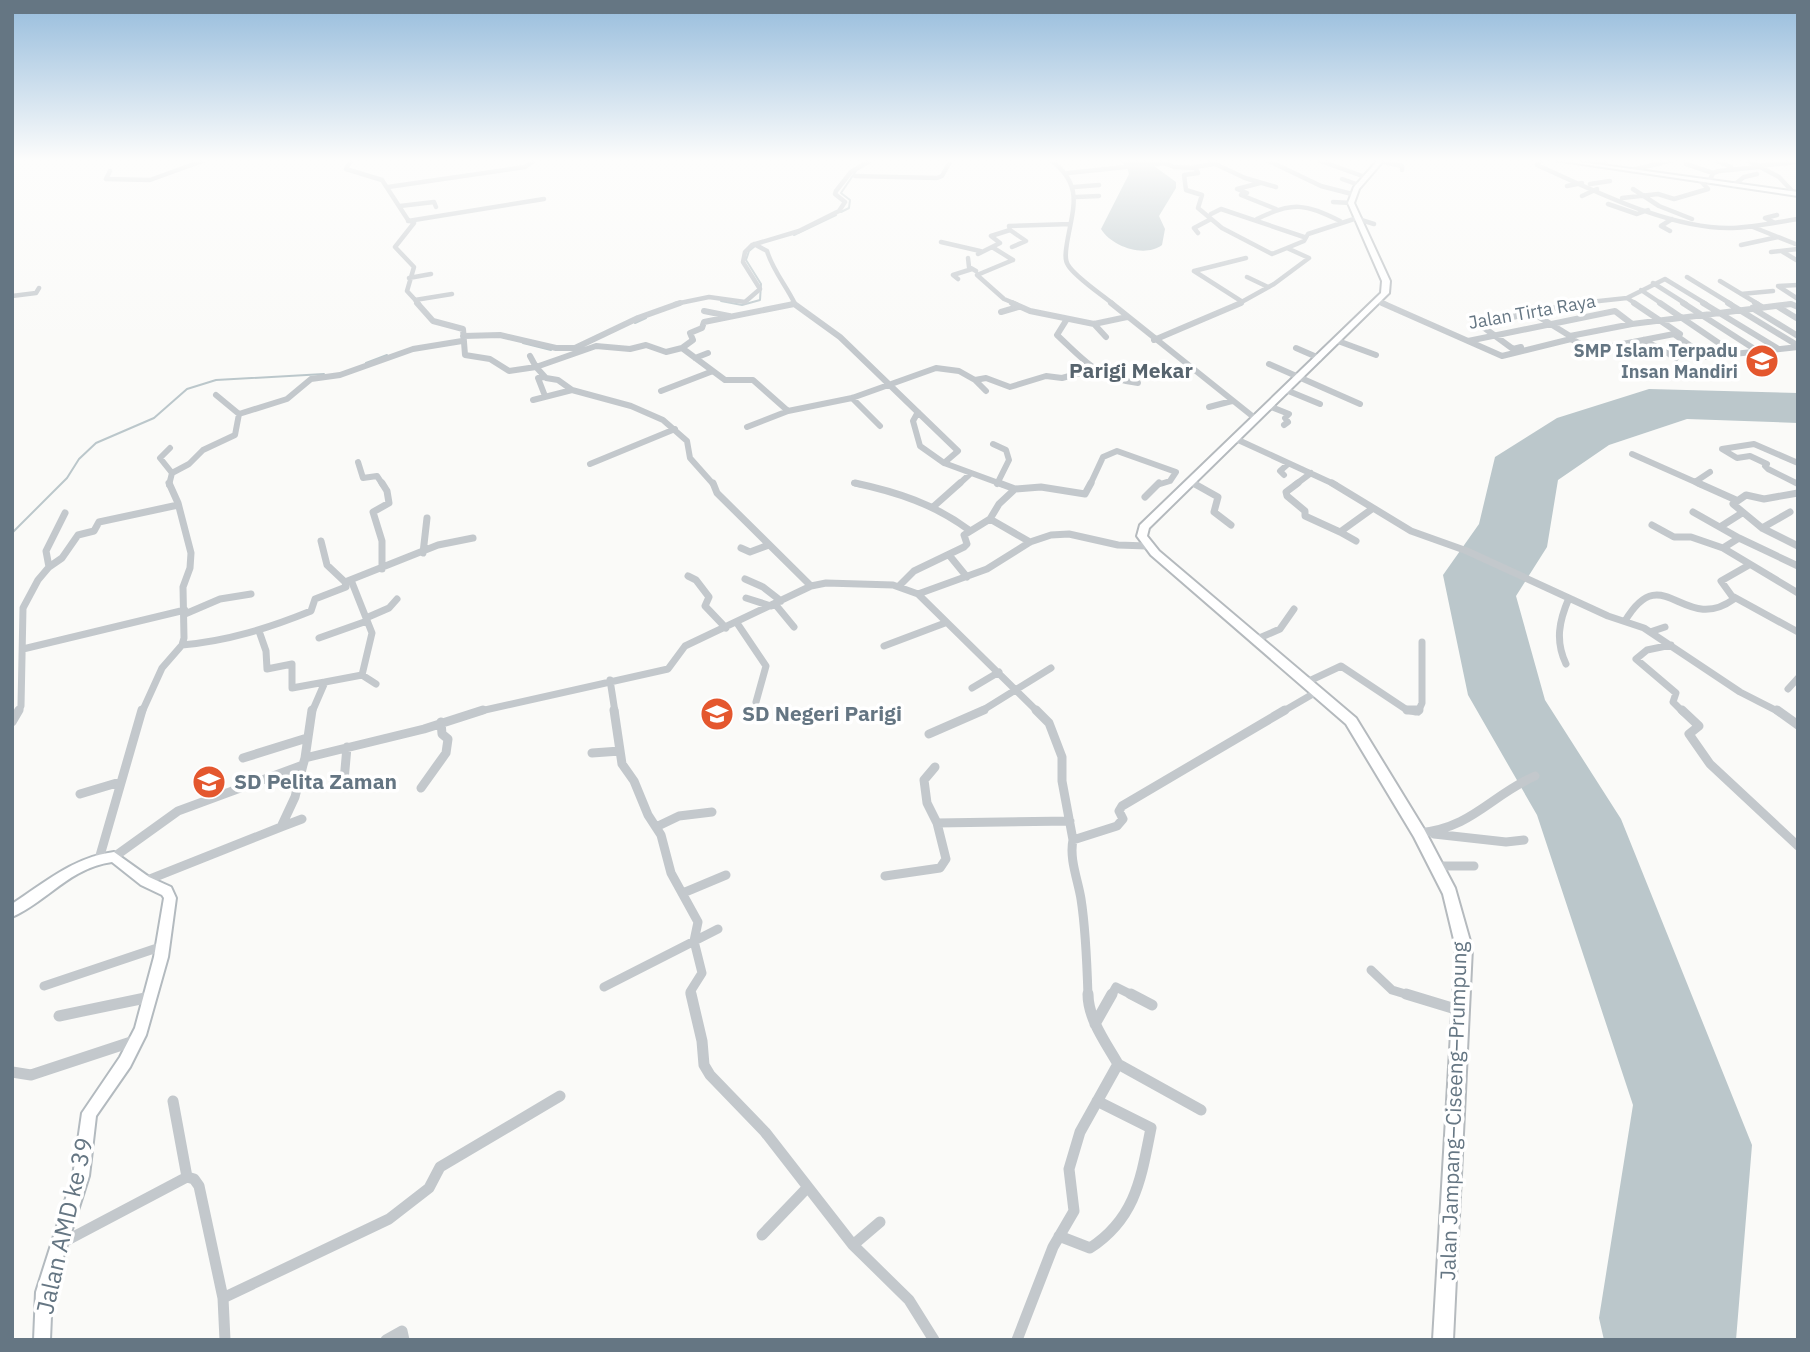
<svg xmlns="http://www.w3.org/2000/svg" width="1810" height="1352" viewBox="0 0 1810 1352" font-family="'IBM Plex Sans',sans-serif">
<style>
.water{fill:#bbc7cb}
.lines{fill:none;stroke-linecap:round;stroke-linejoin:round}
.stream{stroke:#bbc7cb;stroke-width:2}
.secondary-casing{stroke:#b3babf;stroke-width:4}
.primary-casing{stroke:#b5babe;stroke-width:4}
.street-far4{stroke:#c3c8cc;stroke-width:4.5}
.street-far3{stroke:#c3c8cc;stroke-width:6}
.street-far2{stroke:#c3c8cc;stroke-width:7}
.street-far1{stroke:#c3c8cc;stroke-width:9}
.street{stroke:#c3c8cc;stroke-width:11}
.secondary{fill:#fff;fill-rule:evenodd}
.primary{fill:#fff;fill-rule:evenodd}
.labels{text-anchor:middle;stroke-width:7;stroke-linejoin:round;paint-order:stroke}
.far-street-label{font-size:18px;fill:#657683;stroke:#fff}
.far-poi-label{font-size:18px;font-weight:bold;fill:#657683;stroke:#fff;text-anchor:end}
.far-quarter-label{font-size:21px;font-weight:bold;fill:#57646e;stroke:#fff}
.poi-label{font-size:21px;font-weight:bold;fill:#657683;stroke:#fff;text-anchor:start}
.street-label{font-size:21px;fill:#657683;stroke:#fff}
.near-street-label{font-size:24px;fill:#657683;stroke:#fff}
</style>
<rect width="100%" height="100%" fill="#fafaf8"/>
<path class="water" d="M1118,160H1150V163L1176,182V188L1159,216L1165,229L1162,245C1145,258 1112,247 1101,229L1129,174L1127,167Z
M1649,389L1798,393V423L1687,419L1609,445L1558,480L1547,547L1516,596L1545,700L1621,819L1752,1145L1736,1340H1604L1599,1318L1633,1105L1537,815L1468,695L1443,575L1479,524L1495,457L1557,418Z"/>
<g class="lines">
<path class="stream" d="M841,212L849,208L850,200L841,193L856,171
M794,235L836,215
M721,301L742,305L760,300L761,284L746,260L749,251L755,246
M635,323L646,318
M523,343L551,350
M366,363L387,355
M12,533L67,478L79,459L96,443L154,418L187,389L216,380L324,374"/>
<defs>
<path id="secondary" d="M1555,160H1566L1798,192V196Z
M114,852L149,877L171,887L176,898L168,957L146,1035L130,1067L96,1116L89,1176L52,1292L50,1340H34L36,1292L73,1176L82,1113L120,1057L135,1028L154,957L164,898L162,895L141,885L112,862C69,868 48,901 12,917V904C44,883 74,857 114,852Z"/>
<path id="primary" d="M1378,160H1384L1359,189L1354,203L1390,281L1389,293L1149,528L1147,536L1159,551L1356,718L1424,829L1455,888L1472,948L1453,1340H1433L1456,948L1443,894L1414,837L1346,724L1151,555L1137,536L1140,525L1381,293L1382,281L1348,203L1354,187Z"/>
</defs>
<use href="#secondary" class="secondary-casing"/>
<use href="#primary" class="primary-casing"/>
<path class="street-far4" d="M351,160L346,169L382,180L408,220L414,223L395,247L414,267L407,291L419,304
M1051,160C1084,186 1073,207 1067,243C1066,250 1064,259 1068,265C1075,277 1101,294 1113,304
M1267,160L1321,186L1352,194
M1318,160L1365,177
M1541,160L1537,165C1593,190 1670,230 1733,228C1755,227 1777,222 1798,219
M1715,160L1731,167
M1747,160L1779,177L1794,193
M1209,161L1245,178L1276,187
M1379,161L1402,166V170
M1213,164L1195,167L1198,173L1184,175L1186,190L1202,195L1198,208L1222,228L1272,254L1287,248
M1686,164L1713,173
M1596,165L1607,160
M1756,166L1798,162
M1632,170L1673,160
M110,171L106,179L150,180L205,160
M1068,173L1164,163L1174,167L1194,168
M855,176L937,178L942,176L951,160
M1342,179L1359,185
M1709,182L1713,173L1719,171L1759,167
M1260,183L1237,189L1247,193L1241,195L1276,209
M1590,184L1610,181
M1734,185L1744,177L1757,174
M1567,186L1582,183
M388,187L525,167L535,160
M1074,187L1099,185
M1633,189L1659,206L1692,219
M1582,196L1597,189
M1076,197L1099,196
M1622,198L1658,194L1674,199L1708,189L1700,180
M1333,202L1351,203
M1608,204L1637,214L1648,210
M400,206L434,202L436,207
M1211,214L1221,209L1304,237
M1257,219C1293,201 1305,204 1340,221
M1358,219L1374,224
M408,221L544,199
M1773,222L1765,218L1777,215
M1753,227L1798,245
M1670,231L1661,226L1672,219
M1198,233L1194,228L1211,219
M941,242L980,251
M754,244L767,251C773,271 786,285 795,304
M1741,245L1778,237
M992,247L1000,243L991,236L1010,230
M1012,247L1026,241L1010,230L1009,226L1070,224
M1771,252L1798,249
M1783,252L1798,261
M978,254L992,247L1013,260
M968,258L969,267L976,271
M1013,260L977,275L1004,299L1016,304
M1247,277L1268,287
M1687,277L1731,304
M409,278L431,274
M958,279L953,275L972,269
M1720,281L1758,304
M1653,283L1686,304
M1798,285L1778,286L1798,299
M1641,290L1662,304
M1741,294L1773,291
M12,296L36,293L39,288
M1627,298L1636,304
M415,300L452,294
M1241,301L1194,271L1246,258
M1378,301L1386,304
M675,304L709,297L745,302L760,289L743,262L745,252L752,245L799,231L839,211L845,202L835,194L836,191L851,172L871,160
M1238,304L1274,284L1309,258L1287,248L1304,241L1308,234L1357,218
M1571,304L1627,298L1665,279L1706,304
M1788,304H1792"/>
<path class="street-far3" d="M417,303L433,321L463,329L465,355L490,359L509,371L536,367L546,378L558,380L572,390L631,406L663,420L687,441L690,458L714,485
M793,303L840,337L958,451L944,463L1004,485
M1012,303L1030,311L1094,324L1127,317
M1111,303L1256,419
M1382,303L1468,341L1615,311L1632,324L1791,304L1798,307
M1634,303L1680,334
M1660,303L1732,352
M1683,303L1756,350
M1703,303L1777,348
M1728,303L1797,345
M1755,303L1762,307
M1777,306L1798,319
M1752,308L1798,336
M704,311L729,316
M1001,312L1018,307
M1531,312L1570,336L1632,324
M1067,319L1057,335C1086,362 1097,378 1138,383
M1094,324L1106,337
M1479,324L1579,303
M1479,324L1513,349L1521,347
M463,336L500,335L556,348H575L638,318L680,303
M1154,340L1241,303
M1644,340L1676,358
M1338,341L1376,355
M1468,341L1502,356L1571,339L1592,350L1674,334L1706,357L1798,347
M682,348L693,340L690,333L702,328L704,322L794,304
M1296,348L1319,358
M530,356L536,367L596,346L630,349L646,345L666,352L682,348L725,380H753L788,411L852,398L936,368L959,371L975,380L986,391
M695,358L708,353
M1269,364L1360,404
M544,377L538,378L545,396
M975,380L986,378L1010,387L1046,376L1062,378L1095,369
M1286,390L1320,404
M661,391L713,371
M216,395L239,414
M852,398L880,426
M533,400L572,390
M1269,406L1289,414L1285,418L1288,422L1284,425
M1209,407L1232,401
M918,412L913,421L920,446L944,463
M747,427L788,411
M1236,439L1336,485
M993,444L1006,450L1009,460L997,484
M170,448L160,458L172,473
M1632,454L1702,485
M358,462L363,478L377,476L383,485
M1798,463L1754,444L1722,449L1737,458L1750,456L1767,464L1765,466L1768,469L1798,484
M590,464L675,429
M1284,475L1280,471L1288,464
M1695,482L1710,472
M854,483L863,485
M1193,483L1197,485
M169,485L172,473L189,464L203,450L235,435L239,414L287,399L311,379L340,375L413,349L462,341
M958,485L970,474
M1090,485L1103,457L1117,451L1176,472L1170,481L1157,485
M1295,485L1311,473"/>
<path class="street-far2" d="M382,483L387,491L389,503L373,512L382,541V569
M713,483L717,493L811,586
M855,483C897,492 934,504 969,530
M999,483L1015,489L999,504L990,519L1030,542
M1193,483L1218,497L1214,512L1231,525
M1298,483L1286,492L1287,496L1305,511V516L1340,532
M1332,483L1411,531L1467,551L1608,616L1644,628L1740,692L1779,712
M1698,483L1736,500
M1015,489L1041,487L1085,494L1091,483
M1798,493L1764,499L1746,495L1733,504L1762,528L1798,546
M1145,497L1159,483
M933,507L960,483
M1693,512L1739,538
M1652,525L1674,537H1691L1723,548
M1720,527L1742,513
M1762,528L1790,512
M321,541L327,565L345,582
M1356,541L1340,532L1372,509
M741,548L750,552L769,545
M423,553L427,518
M949,555L967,577
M1798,566L1739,538L1723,548L1798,593
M49,567L46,551L65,513
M688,576L696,580L709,597L705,606L726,628
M745,579L763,587L781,601
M351,580L372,633L362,675
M899,586L914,571L964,547L967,544L964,535L990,519
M918,594L1038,712
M1734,597L1798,632
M746,598L771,606
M775,604L794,627
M185,614L220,599L251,594
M366,618L389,608L397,599
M1625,621C1663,557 1683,636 1734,599L1721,581L1749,565
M737,623L766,666L756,702
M259,631L266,651L267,669L292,664V688L325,682
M1650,632L1665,627
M319,638L367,621
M1257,639L1280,629L1294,609
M182,645C228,641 269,628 311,611L315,599L346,587L345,582L438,545L473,538
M1671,645L1647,650L1636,659L1676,693L1673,702L1683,712
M884,646L945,623
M23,649L185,610
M1566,664C1555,641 1559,621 1569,598
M610,680L615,712
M1307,682L1341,666L1407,710L1416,712
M972,688L999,672
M1788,689L1798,678
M18,712L21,706L23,608L38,580L49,567L62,558L78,535L94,531L99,522L178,505
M142,712L162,668L182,645L184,638L183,587L190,568L191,553L178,503L169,483
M312,712L325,682L362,675L376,684
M476,712L668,669L685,646L811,586L826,583L893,585L918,594L987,569L1030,542L1051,535L1069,534L1118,545L1147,546
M980,712L1051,668
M1282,712L1318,691
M1418,712L1422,703V642"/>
<path class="street-far1" d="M614,710L622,764L634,781L648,815L661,835L671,873L698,922L694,941L702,973L690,992L691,996
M1036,710L1049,723L1062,757V781L1073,840C1069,859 1078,880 1081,899C1086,931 1087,963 1088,996
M1407,710H1419
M1682,710L1699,726L1689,734L1710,764L1798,846
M1777,710L1798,725
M12,722L19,710
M929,734L984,710
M592,753L620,751
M243,758L307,738
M305,758L312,710
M935,767L924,780L927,803L937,823
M344,781L347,747
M421,788L446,753L448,739L442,734L441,722
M80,794L120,782
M281,827L302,819
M656,827L679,816L712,812
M1419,833C1472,828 1490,796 1535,776
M1434,834L1506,842L1524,840
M1073,840L1117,826L1123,819L1119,811L1122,806L1285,710
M114,857L178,811L303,765L305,758L424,729L483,710
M99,859L142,710
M1436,866H1474
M885,876L940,868L946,859L937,823L1070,821
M145,881L281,827L295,797L303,765
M683,893L726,875
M1371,970L1392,990L1412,996
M44,986L163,946
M604,987L718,929
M1111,996L1116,987L1134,996"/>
<path class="street" d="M691,994L702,1041L704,1065L710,1075L765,1132L853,1245L909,1300L934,1340
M1131,994L1152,1005
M1406,994L1462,1011
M59,1016L150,997
M1095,1024L1112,994
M1118,1064L1201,1110
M12,1072L31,1075L137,1040
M173,1101L187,1177
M762,1235L807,1188
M1059,1236L1090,1248C1136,1218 1141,1178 1151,1128L1097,1101
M60,1244L187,1177L194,1179L199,1186L223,1298L389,1219L429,1188L440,1167L560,1096
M853,1245L880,1222
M223,1298L225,1340
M386,1340L402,1331L404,1340
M1017,1340L1053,1247L1074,1211L1069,1169L1080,1132L1118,1064C1106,1043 1088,1019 1088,994"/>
<use href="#secondary" class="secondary"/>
<use href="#primary" class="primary"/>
</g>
<linearGradient id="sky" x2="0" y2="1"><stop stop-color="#96bcdc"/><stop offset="0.46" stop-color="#fdfdfc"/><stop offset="1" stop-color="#fdfdfc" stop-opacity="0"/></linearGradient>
<rect width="1810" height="349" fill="url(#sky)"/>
<defs>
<symbol id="school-disc" viewBox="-11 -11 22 22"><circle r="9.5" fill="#e4572e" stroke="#fff"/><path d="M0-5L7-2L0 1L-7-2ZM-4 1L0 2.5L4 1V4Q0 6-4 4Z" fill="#fff"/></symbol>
</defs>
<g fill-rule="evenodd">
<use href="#school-disc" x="1743" y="342" width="38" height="38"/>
<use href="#school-disc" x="698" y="695" width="38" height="38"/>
<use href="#school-disc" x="190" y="763" width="38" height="38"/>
</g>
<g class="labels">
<g class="far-street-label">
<text transform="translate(1532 312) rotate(-10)" y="6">Jalan Tirta Raya</text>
</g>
<g class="far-poi-label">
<text x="1738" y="357">SMP Islam Terpadu<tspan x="1738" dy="21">Insan Mandiri</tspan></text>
</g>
<g class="far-quarter-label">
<text x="1131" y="378">Parigi Mekar</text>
</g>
<g class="poi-label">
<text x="742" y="721">SD Negeri Parigi</text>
<text x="234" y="789">SD Pelita Zaman</text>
</g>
<g class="street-label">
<text transform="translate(1454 1111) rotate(-88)" y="7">Jalan Jampang–Ciseeng–Prumpung</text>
</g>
<g class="near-street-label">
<text transform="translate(65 1226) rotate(-77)" y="8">Jalan AMD ke 39</text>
</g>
</g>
<rect width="1810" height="1352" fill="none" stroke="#657683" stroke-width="28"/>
</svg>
